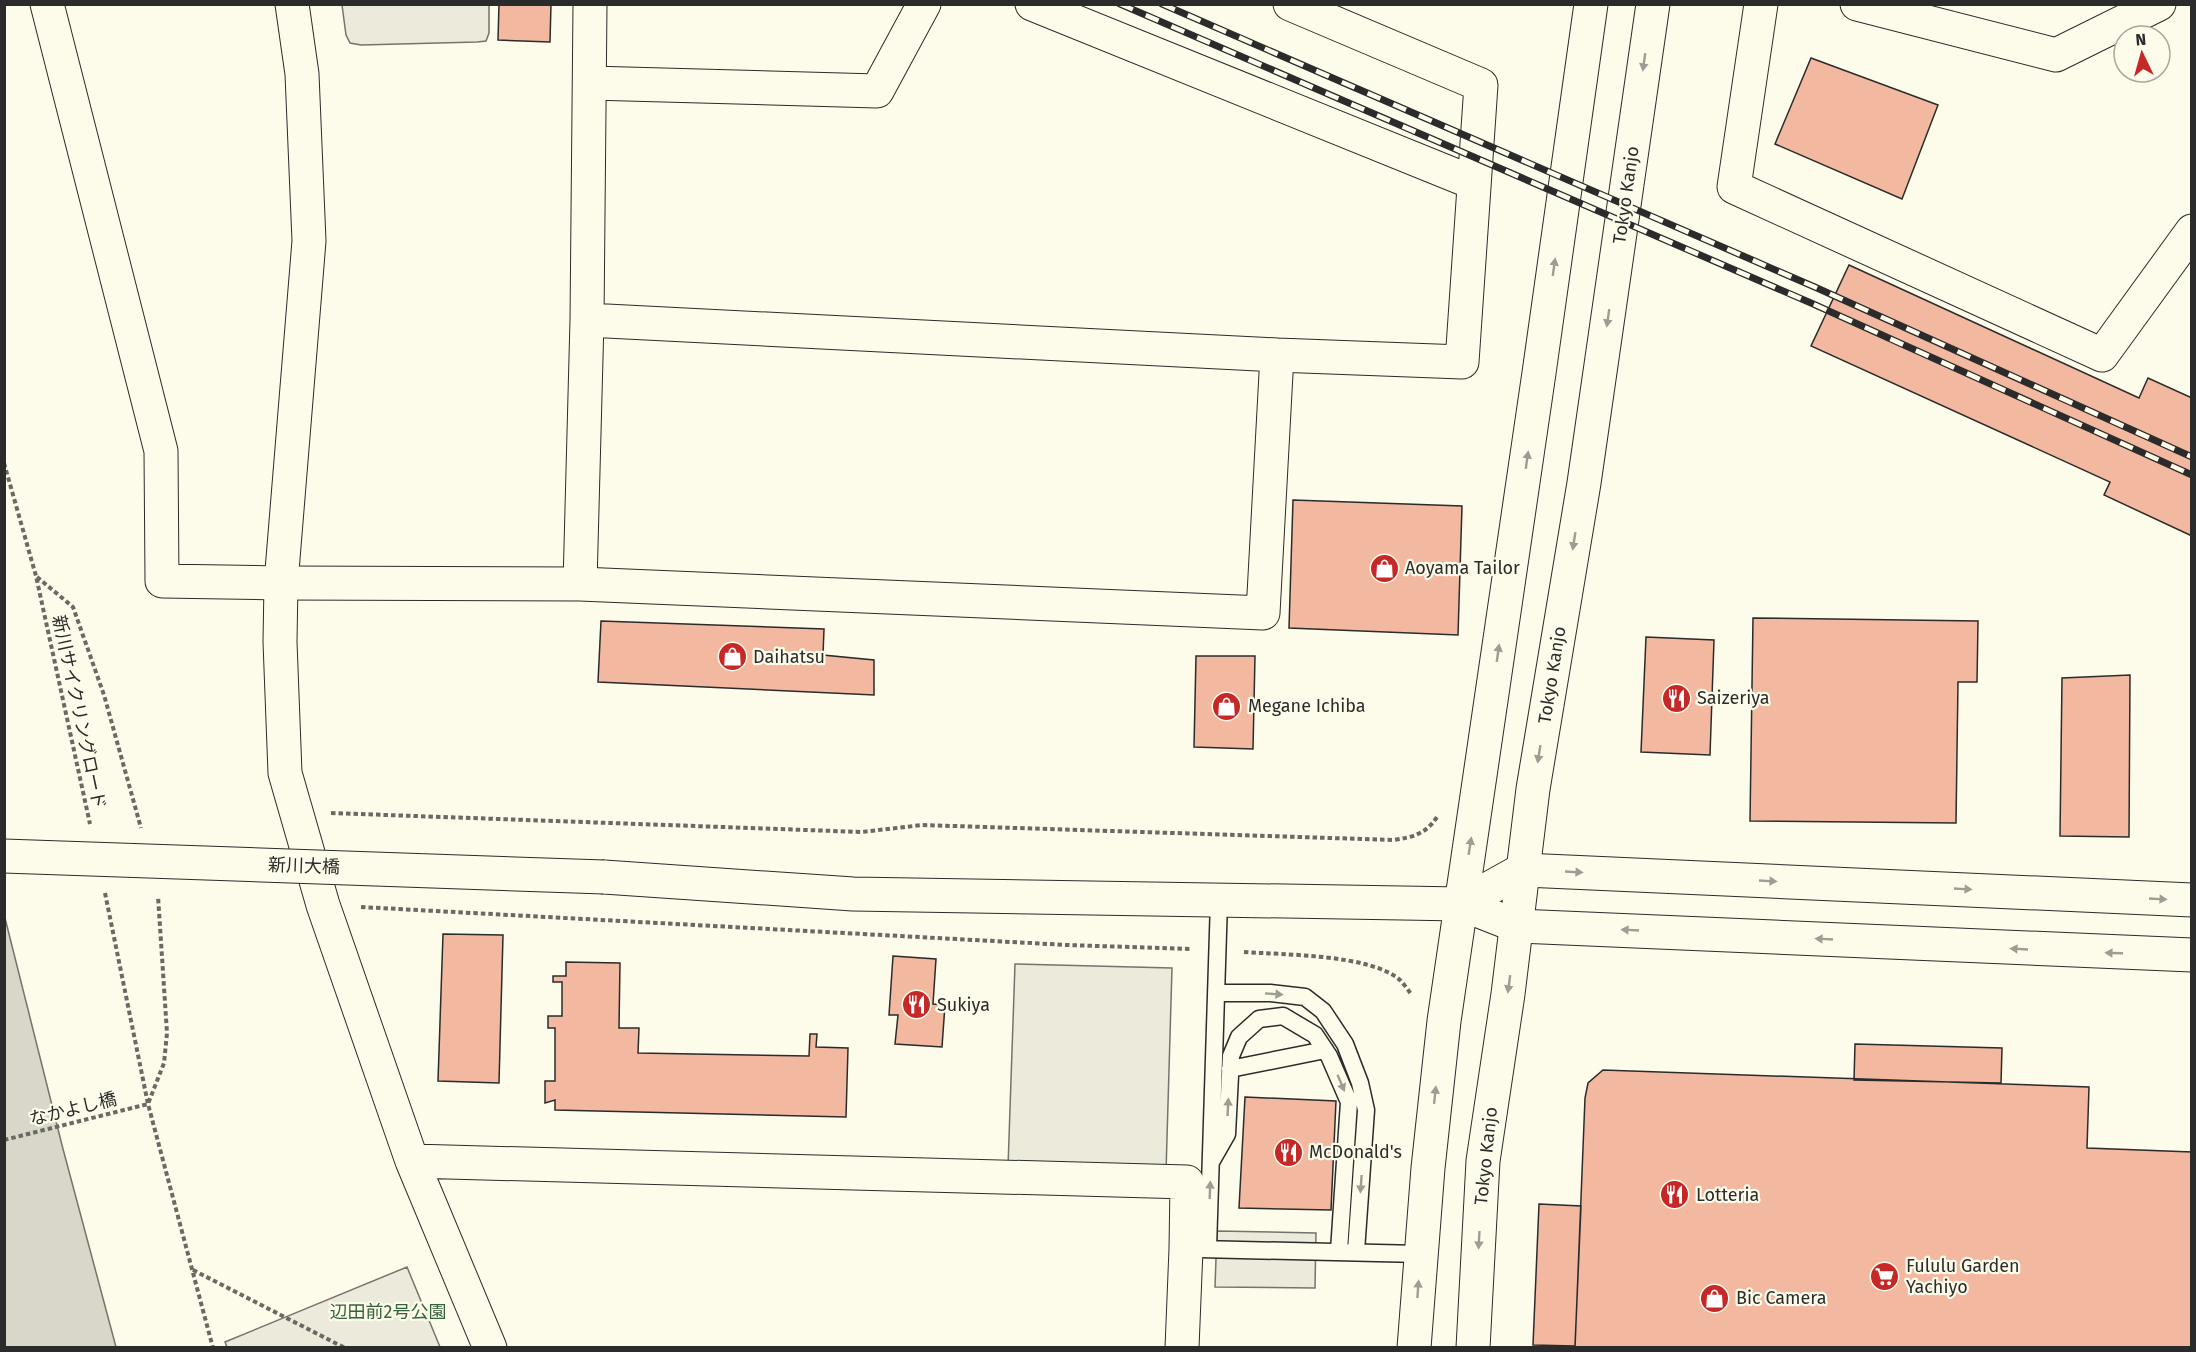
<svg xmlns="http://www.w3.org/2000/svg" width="2196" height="1352" viewBox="0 0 2196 1352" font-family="'Fira Sans','Noto Sans JP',sans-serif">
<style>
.green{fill:#ecebdb;stroke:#74746e;stroke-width:1.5}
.parking{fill:#eceadb;stroke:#74746e;stroke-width:1.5}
.water{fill:#d8d7c9;stroke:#74746e;stroke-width:1.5}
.building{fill:#f2b8a0;stroke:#2b2b2b;stroke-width:1.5}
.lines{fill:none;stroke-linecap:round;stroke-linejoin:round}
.lane-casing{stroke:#2b2b2b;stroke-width:19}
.street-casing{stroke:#2b2b2b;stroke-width:35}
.secondary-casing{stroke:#2b2b2b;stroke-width:35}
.highway-casing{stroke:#2b2b2b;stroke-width:35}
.path{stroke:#6a6964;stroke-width:4;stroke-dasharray:4.5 3;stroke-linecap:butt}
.lane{stroke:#fdfbea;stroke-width:16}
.street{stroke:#fdfbea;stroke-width:33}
.secondary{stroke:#fdfbea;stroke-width:33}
.highway{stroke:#fdfbea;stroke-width:33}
.rail-casing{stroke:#2b2b2b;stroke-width:7}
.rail{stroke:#fdfbea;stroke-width:4.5;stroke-dasharray:14;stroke-linecap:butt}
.secondary-bridge-casing{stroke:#2b2b2b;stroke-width:35;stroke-linecap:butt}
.secondary-bridge{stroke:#fdfbea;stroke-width:33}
.oneway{fill:#9e9d94}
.labels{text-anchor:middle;stroke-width:4.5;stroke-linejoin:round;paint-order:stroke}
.street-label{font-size:18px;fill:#2b2b2b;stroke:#fdfbea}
.poi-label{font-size:18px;fill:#2b2b2b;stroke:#fdfbea;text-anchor:start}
.park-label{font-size:18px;fill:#34623c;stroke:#fdfbea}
</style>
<rect width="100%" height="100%" fill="#fdfbea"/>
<path class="green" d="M407,1267L440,1347H227L225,1342Z"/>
<path class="parking" d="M342,5H489V33L486,41L477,42L361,45L350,43L346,35Z
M1015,964L1172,968L1166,1172L1008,1167Z
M1217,1231L1316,1233L1315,1288L1215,1287Z"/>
<path class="water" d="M4,914L63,1149L116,1347H5Z"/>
<path class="building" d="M499,4H551L550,42L498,40Z
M1811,58L1938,105L1902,199L1775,144Z
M1849,265L2139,398L2148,378L2192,398V536L2104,495L2110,482L1811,346Z
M1293,500L1462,506L1458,635L1289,628Z
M1753,618L1978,621L1977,682H1958L1956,823L1750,821Z
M601,621L824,629L823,655L874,660V695L598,682Z
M1646,637L1714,640L1710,755L1641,752Z
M1196,656H1255L1253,749L1194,747Z
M2130,675L2129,837L2060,836L2062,678Z
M443,934L503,935L499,1083L438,1081Z
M893,956L936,959L933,1004L945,1005L942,1047L895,1044L898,1015H889Z
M566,962L620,963L619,1028H639L638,1053L809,1056L810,1034H817L816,1047L848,1048L846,1117L555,1110V1100L545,1103V1081H555V1028H548V1016H562V982H553V976H566Z
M1855,1044L2002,1048L2001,1083L1854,1080Z
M1603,1070L2089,1087L2087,1148L2192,1152V1348H1575L1585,1098L1588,1083Z
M1245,1097L1336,1101L1331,1210L1239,1208Z
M1539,1204L1581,1206L1575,1346L1533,1345Z"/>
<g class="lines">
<defs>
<path id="lane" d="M1216,993H1270L1305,997L1323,1011L1345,1044L1360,1083L1366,1110L1356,1251
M1230,1069L1325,1050
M1211,1162L1227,1134L1231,1056L1239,1037L1259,1019L1283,1016L1315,1035L1329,1056L1349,1102L1339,1251
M1208,1248L1219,901
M1199,1249L1420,1254"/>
<path id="street" d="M47,4L161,451L162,581L281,583L580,584L1263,613L1277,355
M1032,4L1474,183
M1761,4L1734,187L2102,355L2192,231
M1857,4L2056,55L2159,4
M590,83L877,91L924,4
M587,320L1277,355L1462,362L1481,85L1290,4
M580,584L587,320L590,4"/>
<path id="secondary" d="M292,4L302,74L309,241L281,583L280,642L285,773L323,905L412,1161L490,1348
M604,877L853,894L1461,904L1517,926L2192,955
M1461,904L1522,870L2192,900
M412,1161L1187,1182L1186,1249L1182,1348"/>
<path id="highway" d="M1414,1348L1428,1168L1444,1021L1539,373L1591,4
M1473,1348L1483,1161L1508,994L1533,789L1584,483L1653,4"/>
</defs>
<use href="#lane" class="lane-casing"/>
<use href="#street" class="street-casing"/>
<use href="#secondary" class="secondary-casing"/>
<use href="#highway" class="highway-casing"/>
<path class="path" d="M4,463L36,576L90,824
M37,577L73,607L104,695L141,828
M331,813L862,832L922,825L1394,840C1413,837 1426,834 1437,817
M105,893L148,1104L213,1348
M361,907L1067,945L1192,949
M1244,952C1284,955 1370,954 1400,980C1404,984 1408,990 1411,994
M4,1140L148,1104L164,1063L167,1033L158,896
M193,1270L345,1348"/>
<use href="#lane" class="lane"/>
<use href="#street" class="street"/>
<use href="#secondary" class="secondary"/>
<use href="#highway" class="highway"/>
<defs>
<path id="rail" d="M1120,4L1811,303L2192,475
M1162,4L1817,288L2192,457"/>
</defs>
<use href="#rail" class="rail-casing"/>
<use href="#rail" class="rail"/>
<defs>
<path id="secondary-bridge" d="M4,856L604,877"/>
</defs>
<use href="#secondary-bridge" class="secondary-bridge-casing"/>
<use href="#secondary-bridge" class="secondary-bridge"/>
</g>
<defs><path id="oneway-solid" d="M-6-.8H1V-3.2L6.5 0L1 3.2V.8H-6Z" transform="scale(1.5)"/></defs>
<g class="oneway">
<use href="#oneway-solid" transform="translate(1644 62) rotate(98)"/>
<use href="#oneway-solid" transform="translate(1554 267) rotate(-82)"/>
<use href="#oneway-solid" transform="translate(1608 318) rotate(98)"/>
<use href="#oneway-solid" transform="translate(1527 460) rotate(-82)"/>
<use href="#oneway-solid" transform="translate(1574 541) rotate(99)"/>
<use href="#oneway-solid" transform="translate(1498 653) rotate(-82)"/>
<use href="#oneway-solid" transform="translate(1539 754) rotate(99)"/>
<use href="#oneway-solid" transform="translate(1470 846) rotate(-81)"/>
<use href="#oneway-solid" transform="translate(1574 872) rotate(3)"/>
<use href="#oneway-solid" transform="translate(1768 881) rotate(3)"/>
<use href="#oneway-solid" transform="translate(1963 889) rotate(3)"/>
<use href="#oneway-solid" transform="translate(2158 899) rotate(3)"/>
<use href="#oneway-solid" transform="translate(1630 930) rotate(-177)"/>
<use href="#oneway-solid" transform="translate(1824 939) rotate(-177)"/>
<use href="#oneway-solid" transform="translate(2019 949) rotate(-177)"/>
<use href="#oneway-solid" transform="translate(2114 953) rotate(-178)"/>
<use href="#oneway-solid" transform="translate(1509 984) rotate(98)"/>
<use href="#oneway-solid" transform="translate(1274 994) rotate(4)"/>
<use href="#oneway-solid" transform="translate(1341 1083) rotate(67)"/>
<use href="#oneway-solid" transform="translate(1435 1095) rotate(-84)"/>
<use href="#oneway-solid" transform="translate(1228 1107) rotate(-87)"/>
<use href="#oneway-solid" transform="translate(1361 1184) rotate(94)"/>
<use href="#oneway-solid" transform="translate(1210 1190) rotate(-88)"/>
<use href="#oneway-solid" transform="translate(1479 1240) rotate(93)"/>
<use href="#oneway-solid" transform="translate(1418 1289) rotate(-86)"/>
</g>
<defs>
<symbol id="shop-disc" viewBox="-11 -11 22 22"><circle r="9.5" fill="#c62828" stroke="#fdfbea"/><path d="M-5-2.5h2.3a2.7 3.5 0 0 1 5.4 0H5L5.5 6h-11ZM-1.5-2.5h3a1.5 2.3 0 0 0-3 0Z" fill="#fff"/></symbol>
<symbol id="restaurant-disc" viewBox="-11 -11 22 22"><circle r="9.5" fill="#c62828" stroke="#fdfbea"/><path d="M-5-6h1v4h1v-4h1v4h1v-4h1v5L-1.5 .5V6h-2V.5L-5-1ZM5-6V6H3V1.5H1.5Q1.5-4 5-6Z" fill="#fff"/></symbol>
<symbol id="supermarket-disc" viewBox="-11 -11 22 22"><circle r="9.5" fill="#c62828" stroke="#fdfbea"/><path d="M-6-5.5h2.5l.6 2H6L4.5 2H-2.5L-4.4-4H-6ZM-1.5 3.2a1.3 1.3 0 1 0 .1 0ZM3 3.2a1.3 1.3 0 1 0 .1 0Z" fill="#fff"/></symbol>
</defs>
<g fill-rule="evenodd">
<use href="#shop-disc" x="1368" y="552" width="33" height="33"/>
<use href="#shop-disc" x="716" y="640" width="33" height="33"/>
<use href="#restaurant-disc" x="1660" y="682" width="33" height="33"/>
<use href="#shop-disc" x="1210" y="690" width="33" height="33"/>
<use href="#restaurant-disc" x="900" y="988" width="33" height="33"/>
<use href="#restaurant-disc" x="1272" y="1136" width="33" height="33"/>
<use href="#restaurant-disc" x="1658" y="1178" width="33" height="33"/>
<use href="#supermarket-disc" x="1868" y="1260" width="33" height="33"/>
<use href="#shop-disc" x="1698" y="1282" width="33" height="33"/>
</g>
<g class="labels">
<g class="street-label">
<text transform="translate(1626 195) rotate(-82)" y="6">Tokyo Kanjo</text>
<text transform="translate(1552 675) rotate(-81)" y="6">Tokyo Kanjo</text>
<text transform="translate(79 712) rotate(78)" y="6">新川サイクリングロード</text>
<text transform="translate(304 866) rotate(2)" y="6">新川大橋</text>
<text transform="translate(73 1109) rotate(-14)" y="6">なかよし橋</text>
<text transform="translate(1486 1156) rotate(-84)" y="6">Tokyo Kanjo</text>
</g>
<g class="poi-label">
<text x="1405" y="574">Aoyama Tailor</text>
<text x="753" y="663">Daihatsu</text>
<text x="1697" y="704">Saizeriya</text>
<text x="1248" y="712">Megane Ichiba</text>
<text x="937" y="1011">Sukiya</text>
<text x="1309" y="1158">McDonald's</text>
<text x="1696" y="1201">Lotteria</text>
<text x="1906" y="1272">Fululu Garden<tspan x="1906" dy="21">Yachiyo</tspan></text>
<text x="1736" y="1304">Bic Camera</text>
</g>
<g class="park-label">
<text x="388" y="1318">辺田前2号公園</text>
</g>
</g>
<rect width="2196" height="1352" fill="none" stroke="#2b2b2b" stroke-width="12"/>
<g transform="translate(2142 54) rotate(355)"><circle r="28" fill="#fdfbea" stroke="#a9a89e" stroke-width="1.5"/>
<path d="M0-4.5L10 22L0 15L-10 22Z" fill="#c62828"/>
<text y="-9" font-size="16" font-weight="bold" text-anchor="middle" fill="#2b2b2b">N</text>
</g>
</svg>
